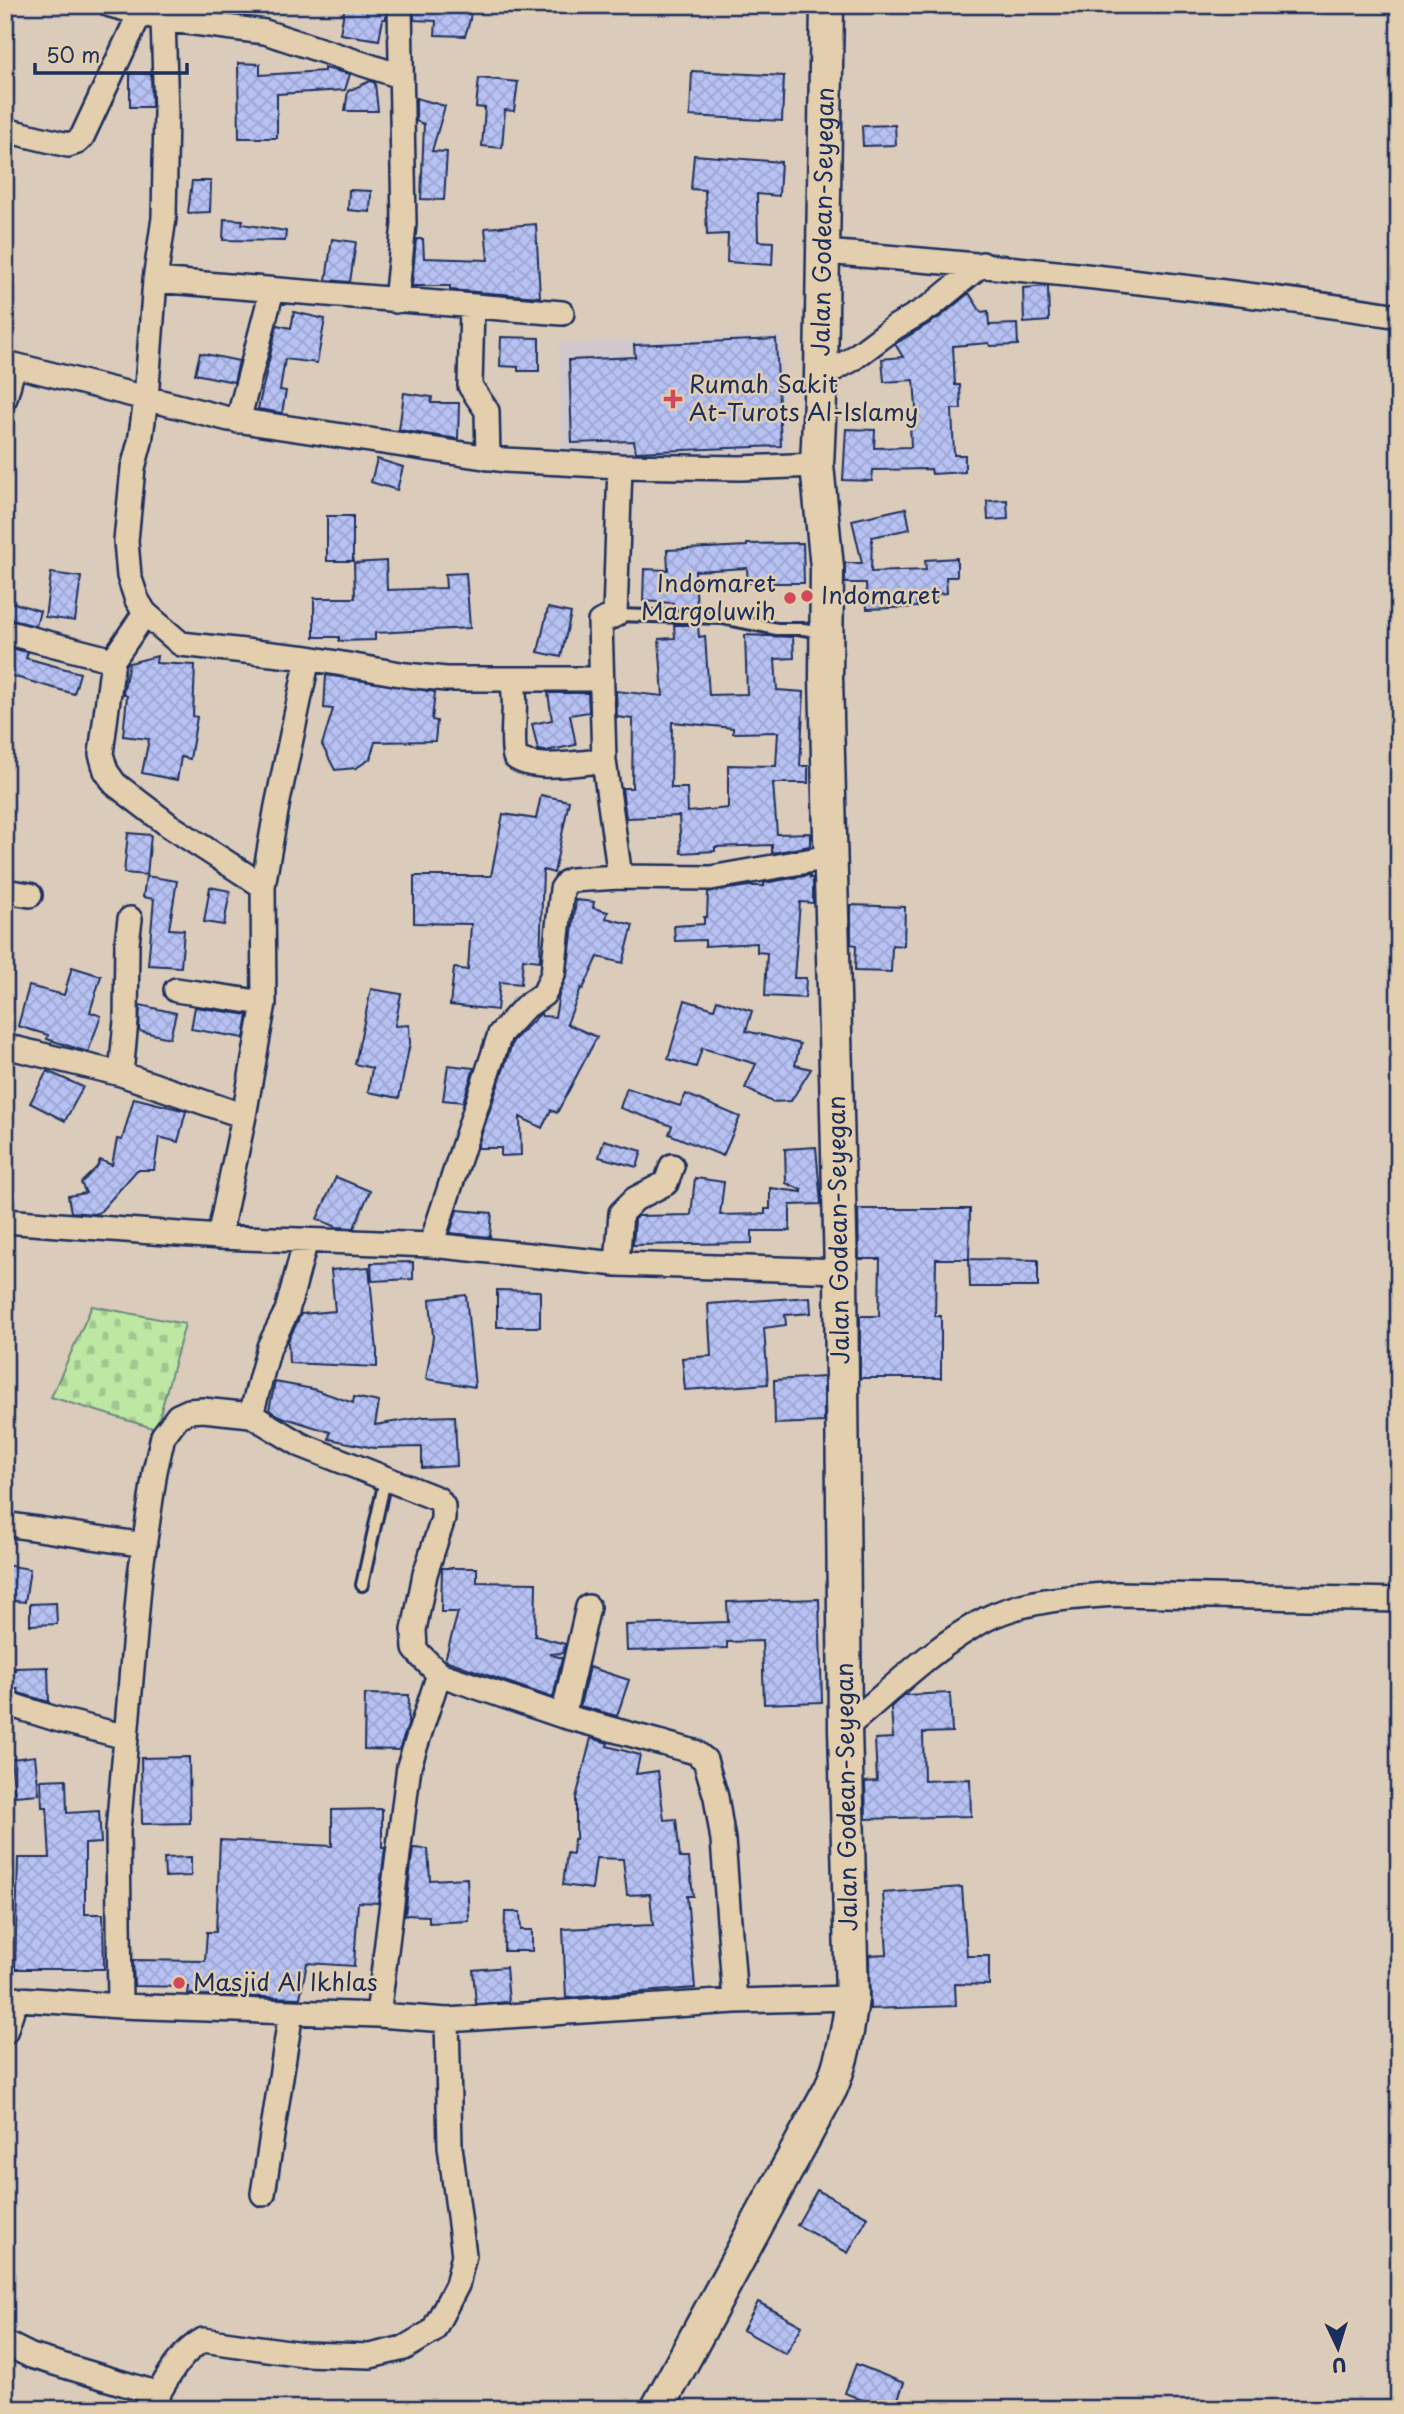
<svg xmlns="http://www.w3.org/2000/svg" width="1404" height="2414" viewBox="0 0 1404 2414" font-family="'Playpen Sans',sans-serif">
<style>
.built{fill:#d0c8cc}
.cemetery{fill:url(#cemetery-stones);stroke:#6c8b80;stroke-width:2}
.building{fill:url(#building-cross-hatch);stroke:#1b2f5e;stroke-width:2;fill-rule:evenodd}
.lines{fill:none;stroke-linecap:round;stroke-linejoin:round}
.lane-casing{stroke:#1b2f5e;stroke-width:16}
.street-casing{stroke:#1b2f5e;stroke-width:28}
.secondary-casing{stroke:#1b2f5e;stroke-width:37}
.lane{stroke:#e3cead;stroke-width:10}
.street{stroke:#e3cead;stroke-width:23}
.secondary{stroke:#e3cead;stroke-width:32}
.poi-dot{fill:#d1495b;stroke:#e3cead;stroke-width:2.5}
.labels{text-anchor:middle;stroke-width:5;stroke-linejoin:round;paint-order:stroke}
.street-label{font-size:24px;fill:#1b2f5e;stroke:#e3cead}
.poi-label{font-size:24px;fill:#1b2f5e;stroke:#e3cead;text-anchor:start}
</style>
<defs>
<pattern id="cemetery-stones" width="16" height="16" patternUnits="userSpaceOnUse" patternTransform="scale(1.75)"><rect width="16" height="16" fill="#bde7a3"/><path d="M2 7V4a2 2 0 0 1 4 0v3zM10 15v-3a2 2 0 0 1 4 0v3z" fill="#a2c68f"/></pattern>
<pattern id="building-cross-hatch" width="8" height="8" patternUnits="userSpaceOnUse" patternTransform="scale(1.75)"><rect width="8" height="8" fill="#b7c1f2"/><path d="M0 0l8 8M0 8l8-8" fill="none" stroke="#9da6d2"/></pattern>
</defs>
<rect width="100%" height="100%" fill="#dacbbb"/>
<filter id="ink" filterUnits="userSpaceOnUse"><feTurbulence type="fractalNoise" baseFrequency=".0143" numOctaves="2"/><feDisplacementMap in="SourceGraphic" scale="14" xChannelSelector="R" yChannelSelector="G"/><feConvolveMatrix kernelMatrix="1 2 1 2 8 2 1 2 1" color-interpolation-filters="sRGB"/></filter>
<g filter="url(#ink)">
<path class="built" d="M782,335L787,455L563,463L559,343Z"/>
<path class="cemetery" d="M92,1306L185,1324L156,1429L51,1397Z"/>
<path class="building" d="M345,5L380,11L381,5H386V19H383L379,40L340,34Z
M414,5H471L470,20L465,36L435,35L436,21L414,20Z
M238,63L260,64V75L324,71V68L350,74L345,90L277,94V138H239Z
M692,71L784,76L782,121L690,116Z
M130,73L151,74L152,107H130Z
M479,78L518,82L514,111L505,110L502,148L482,146L485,108L476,107Z
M370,81L375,83L378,111H345L348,91Z
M416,98L445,106L432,151L447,152L444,200L421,199L424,124L416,121Z
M895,125L896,145L863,146L862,126Z
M694,155L781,162L779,196L757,194L758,241L773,242L772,265L727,262L728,234L707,235L705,190L691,189Z
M192,181H211L210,212L188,213Z
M349,190L371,191L370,212L348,210Z
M224,219L243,220L242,224L286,231L285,241L223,240Z
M536,224L540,297L450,290V286H412L416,239H423L424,258L488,260L485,228Z
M332,239L356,242L350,282L326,280Z
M1048,286L1049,321L1024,323L1023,288Z
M969,293L981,312L988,311L989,325L1017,324L1018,345L990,346L989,343L953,346L955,385H960L961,409H952L954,455H965V472L932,474L931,469L873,470L872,481L843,480L846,429L875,430L874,448L911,447L910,422L917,421L914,380L884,382L882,359L903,357L895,344L940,317Z
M294,312L325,319L317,363L285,359L280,390L286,391L282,413L258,409L277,325L291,328Z
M501,337L539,338V371H518V367L500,366Z
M776,339L781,446L636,452L634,441L572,443L569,360L635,357L634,345Z
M200,353L239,361L234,382L195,374Z
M404,393L432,397L431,403H459L458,439L399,430Z
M377,459L403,467L397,490L371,482Z
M1007,500L1008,519L988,520L987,501Z
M906,508L910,529L872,537L871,572L926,570L925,560L957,558V577H946L947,593L935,594L936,601L916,602L917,607L867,609L866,583H845V563H862L852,520Z
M327,516H353V561H327Z
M803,543L804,583H748L747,568L695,571L697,609H673V603L643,601L644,569L668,570L667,550L747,546V544Z
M386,561L387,590L446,588L445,574L466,573L470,628L375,633V640L339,641V637H314V598H355L354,563Z
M51,573L81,577L75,621L45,617Z
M5,600L40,611L36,626L5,618Z
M548,608L571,613L561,657L538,652Z
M674,625H698L699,637L705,636L709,695L747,694L745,635L793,637L794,658L775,659L777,690L804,692L800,766H808V783H773L777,834L810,833V846L772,853V845L715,847V851L681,853L679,816L626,818L622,788H632L633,719L617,717L616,691L663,696L659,639L675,638ZM672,722L733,728V733L778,732L776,766L728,765V808L688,812L687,788H671Z
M5,647L28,652L26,658L80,673L74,694L5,674Z
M157,656L156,663L195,665L193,716L197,717L190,759L181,757L177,780L142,773L149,739L123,736L127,696L123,694L129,663Z
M326,675L435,692L432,720L437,721L435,741L375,742L370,759L356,768L335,770L322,745L333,709L324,708Z
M548,693H588L589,712L570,715L576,745L546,751L538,750L532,724L552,720Z
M541,795L569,801L554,873L543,870L540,961L523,959L521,984L500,982L497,1010L450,1005L454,968L468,970L471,924L414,923V876H491L503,814L536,819Z
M128,833L151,835L147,875L124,873Z
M810,875V878H813V903L800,902L794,978H806L805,998L765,996L767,953L757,952V943L705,946V940L675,941L674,926L704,924V917H707L708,892L749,886H764V883Z
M146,876L177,881L169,929L184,930L181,967L148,965L154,899L143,897Z
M210,887L230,891L224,925L204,922Z
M576,900L594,902L593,908L608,912L606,918L633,925L623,963L598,957L583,989L581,988L567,1024L597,1037L557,1113L551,1110L542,1128L520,1117L521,1155L501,1156V1148H478V1145L513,1041L541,1013L542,1016L555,1017L559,995L567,975Z
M851,905L905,907L904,946L892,945L891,972L855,971L856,945L851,944Z
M72,967L101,976L90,1012L101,1016L88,1052L47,1039L48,1035L18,1026L29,986L64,995Z
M371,989L401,994L395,1026L409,1025L410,1043L399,1098L368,1092L372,1068L355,1064Z
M685,1000L714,1009L717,1000L752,1011L746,1031L800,1044L795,1065L811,1069L791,1101L772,1102L745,1088L756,1064L702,1048L696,1067L668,1059Z
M140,1005L176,1013L170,1038L139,1031Z
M195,1007L248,1015L244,1038L191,1029Z
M448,1065L474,1068L463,1102L443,1100Z
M47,1071L83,1087L65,1121L30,1103Z
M627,1088L680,1106L686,1094L740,1117L723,1156L669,1134L672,1126L620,1108Z
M134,1098L186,1111L178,1142L159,1137L154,1170H137L100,1212L94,1214L71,1212L68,1196L86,1193L81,1183L97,1167L100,1160L112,1165L117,1139L122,1140Z
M604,1140L642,1151L637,1167L599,1157Z
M816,1147L821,1204L790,1205V1231H752V1243L633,1245L635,1219L638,1216L691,1215L695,1178L724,1182L720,1215L765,1214V1209H770V1188L802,1192V1190L786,1183L785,1149Z
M336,1177L370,1191L354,1228L337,1227L317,1219Z
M858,1209H970L969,1259H936L935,1316H941V1378H860V1316H879L880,1259H859Z
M457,1210L492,1213L490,1237L450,1233Z
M969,1259L1038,1260V1287H970Z
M413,1262V1279L372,1281L371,1263Z
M369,1267L377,1351V1367L289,1363L288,1341L301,1314L335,1311L331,1270Z
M497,1290L540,1291V1327H497Z
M466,1295L475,1387L426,1379L433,1337L430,1299Z
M810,1297L811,1313L785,1315L786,1325L764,1328L768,1384L685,1390L682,1358L711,1356L708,1304Z
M824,1377V1422L775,1424L774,1380Z
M275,1382L313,1389L353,1403L354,1397L379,1402L375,1425L424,1417L455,1416L457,1466L422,1468V1447L374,1448L329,1439L330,1432L279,1416L269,1410Z
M5,1565L30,1569L25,1602L5,1600Z
M442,1568H477V1582L536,1583L535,1636L565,1644L563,1653L549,1654L562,1658L553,1698L445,1660L458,1612H441Z
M819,1599L822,1702L764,1704L762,1641L727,1642V1648L627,1651L626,1625L728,1622L727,1602Z
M56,1603L57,1624L30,1625V1604Z
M48,1667L49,1702L19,1693L18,1689H5V1671L15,1670V1668Z
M589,1667L629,1680L617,1716L580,1706Z
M950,1693L952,1732L923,1733L924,1781L970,1779L971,1816L866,1819L865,1782L877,1781L875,1739L893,1738L891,1707L904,1695Z
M365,1694L409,1695L408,1725L399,1750L364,1749Z
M591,1738L608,1743L607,1746L640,1755L636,1774L658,1771L664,1820L676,1819L680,1858H689L693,1896H687L695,1988L566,1998L563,1929L653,1925L650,1894L627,1895L623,1859L596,1858L592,1889L563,1885L567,1853L573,1854L574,1839H576V1798Z
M35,1756L39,1794L15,1796L11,1759Z
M189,1757L190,1823L142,1824L141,1758Z
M66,1779L67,1813L99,1811L101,1843L85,1844V1914H103L104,1969H15L18,1858H50L47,1807H42L41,1780Z
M382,1809V1848H385L378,1903L358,1902L354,1966L307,1963L300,1998L200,1995L188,1994L189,1987L134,1986L133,1960L205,1961L207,1932H216L220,1840L332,1846V1810Z
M413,1848L428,1849L430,1880L467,1878L469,1921L429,1923V1916L405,1915Z
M191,1857V1876L165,1877L164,1858Z
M962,1887L967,1956H989V1985L955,1984L956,2006L870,2009L869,1955L887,1954L883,1893Z
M505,1912H520L521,1930H532V1951H504Z
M506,1967L509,2002L476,2004L473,1970Z
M817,2190L868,2217L848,2253L797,2225Z
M758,2302L802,2326L786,2354L743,2330Z
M856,2364L904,2383L894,2409H884L845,2393Z"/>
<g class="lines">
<defs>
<path id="lane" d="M615,615L722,618L777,629H803L824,632
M362,1585L385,1480"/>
<path id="street" d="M110,5L163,19L166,112L164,218L155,280L146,399L140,442L133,468L126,541L129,576L137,600L145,613L181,644L308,658L406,675L446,679H602
M160,5L163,19L265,32L400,76
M5,130L68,145L77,142L82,137L140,13
M824,252C1016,267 1208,287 1399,316
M155,280L562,313
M396,301L404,224L400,5
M472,306L470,386L487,411L488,458
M5,365H14L229,419L504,460L620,466L740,468L817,465
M821,376L851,360L895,327L931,306L982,264
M5,398L14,365
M238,421L272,290
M5,632L113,660L101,754L106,771L115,784L170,826L263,886
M113,660L145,613
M511,679C519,697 510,733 515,757C535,772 580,762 604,761
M620,877L711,878L830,857
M5,891L30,895
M176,990L264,1003
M5,1046L121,1074L244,1116
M121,1074L126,1021L127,943L130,919
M5,1221L219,1237L431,1245L617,1264L841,1271
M219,1237L244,1116L264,1003L263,886L277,806L308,658
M431,1245L500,1034L524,1008L544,994L553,974L562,889L567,882L571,880L620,877L604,761L600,622L615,615L620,466
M617,1264L621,1213L635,1199L666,1183L672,1166
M251,1415L269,1347L287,1311L306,1240
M5,1524L145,1545
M5,1703L56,1719L126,1737
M563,1716L588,1607
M845,1728C890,1691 934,1646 986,1619C1026,1599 1075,1597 1118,1594L1399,1600
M5,1998L120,2006L378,2015L447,2020L735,2001L852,1998
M120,2006L118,1831L140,1575L155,1471L163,1436L178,1416L189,1411L203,1410L251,1415L301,1445L438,1499L443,1506V1519L425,1574L414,1630L415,1649L421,1656L439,1674L563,1716L695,1752L705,1760L716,1797L723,1840L735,2001
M378,2015L409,1766L439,1674
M5,2032L16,1998
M263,2194L291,2012
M5,2343L31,2356L159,2394
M149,2409C165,2384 176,2355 203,2340L303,2354L370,2356L404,2348L433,2331L457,2285L464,2255L450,2146L447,2020"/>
<g id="secondary">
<path id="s1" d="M657,2409L831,2088C843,2058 848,2030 852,1998L845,1728L841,1271L826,677L827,568L817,465L821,376L827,5"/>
</g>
</defs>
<use href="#lane" class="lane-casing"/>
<use href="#street" class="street-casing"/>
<use href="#secondary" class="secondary-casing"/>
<use href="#lane" class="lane"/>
<use href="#street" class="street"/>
<use href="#secondary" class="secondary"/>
</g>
</g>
<g class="poi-dot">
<path d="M669.5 388.5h7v7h7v7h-7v7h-7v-7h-7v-7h7z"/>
<circle cx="807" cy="596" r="7"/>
<circle cx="790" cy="598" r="7"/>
<circle cx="179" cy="1983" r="7"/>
</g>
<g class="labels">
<g class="street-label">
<text dy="8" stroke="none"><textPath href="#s1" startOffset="2235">Jalan Godean-Seyegan</textPath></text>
<text transform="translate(839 1230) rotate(-91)" y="8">Jalan Godean-Seyegan</text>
<text transform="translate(847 1797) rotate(-91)" y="8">Jalan Godean-Seyegan</text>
</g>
<g class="poi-label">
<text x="689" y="393">Rumah Sakit<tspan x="689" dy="28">At-Turots Al-Islamy</tspan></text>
<text x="776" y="592" text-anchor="end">Indomaret<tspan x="776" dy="28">Margoluwih</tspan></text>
<text x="821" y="604">Indomaret</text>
<text x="193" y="1991">Masjid Al Ikhlas</text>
</g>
</g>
<rect width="1404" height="2414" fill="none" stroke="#e3cead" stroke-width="28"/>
<rect x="14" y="14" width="1376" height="2386" fill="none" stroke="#1b2f5e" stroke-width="2.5" filter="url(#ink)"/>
<g transform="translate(1338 2348) rotate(176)" stroke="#e3cead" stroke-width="5" paint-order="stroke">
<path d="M0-5L12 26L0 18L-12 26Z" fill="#1b2f5e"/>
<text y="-10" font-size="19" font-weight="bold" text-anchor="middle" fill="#1b2f5e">U</text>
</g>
<path d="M35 63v10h152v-10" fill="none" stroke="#1b2f5e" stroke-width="3.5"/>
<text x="46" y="63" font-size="21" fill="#1b2f5e" stroke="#e3cead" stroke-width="5" paint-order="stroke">50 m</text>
</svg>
